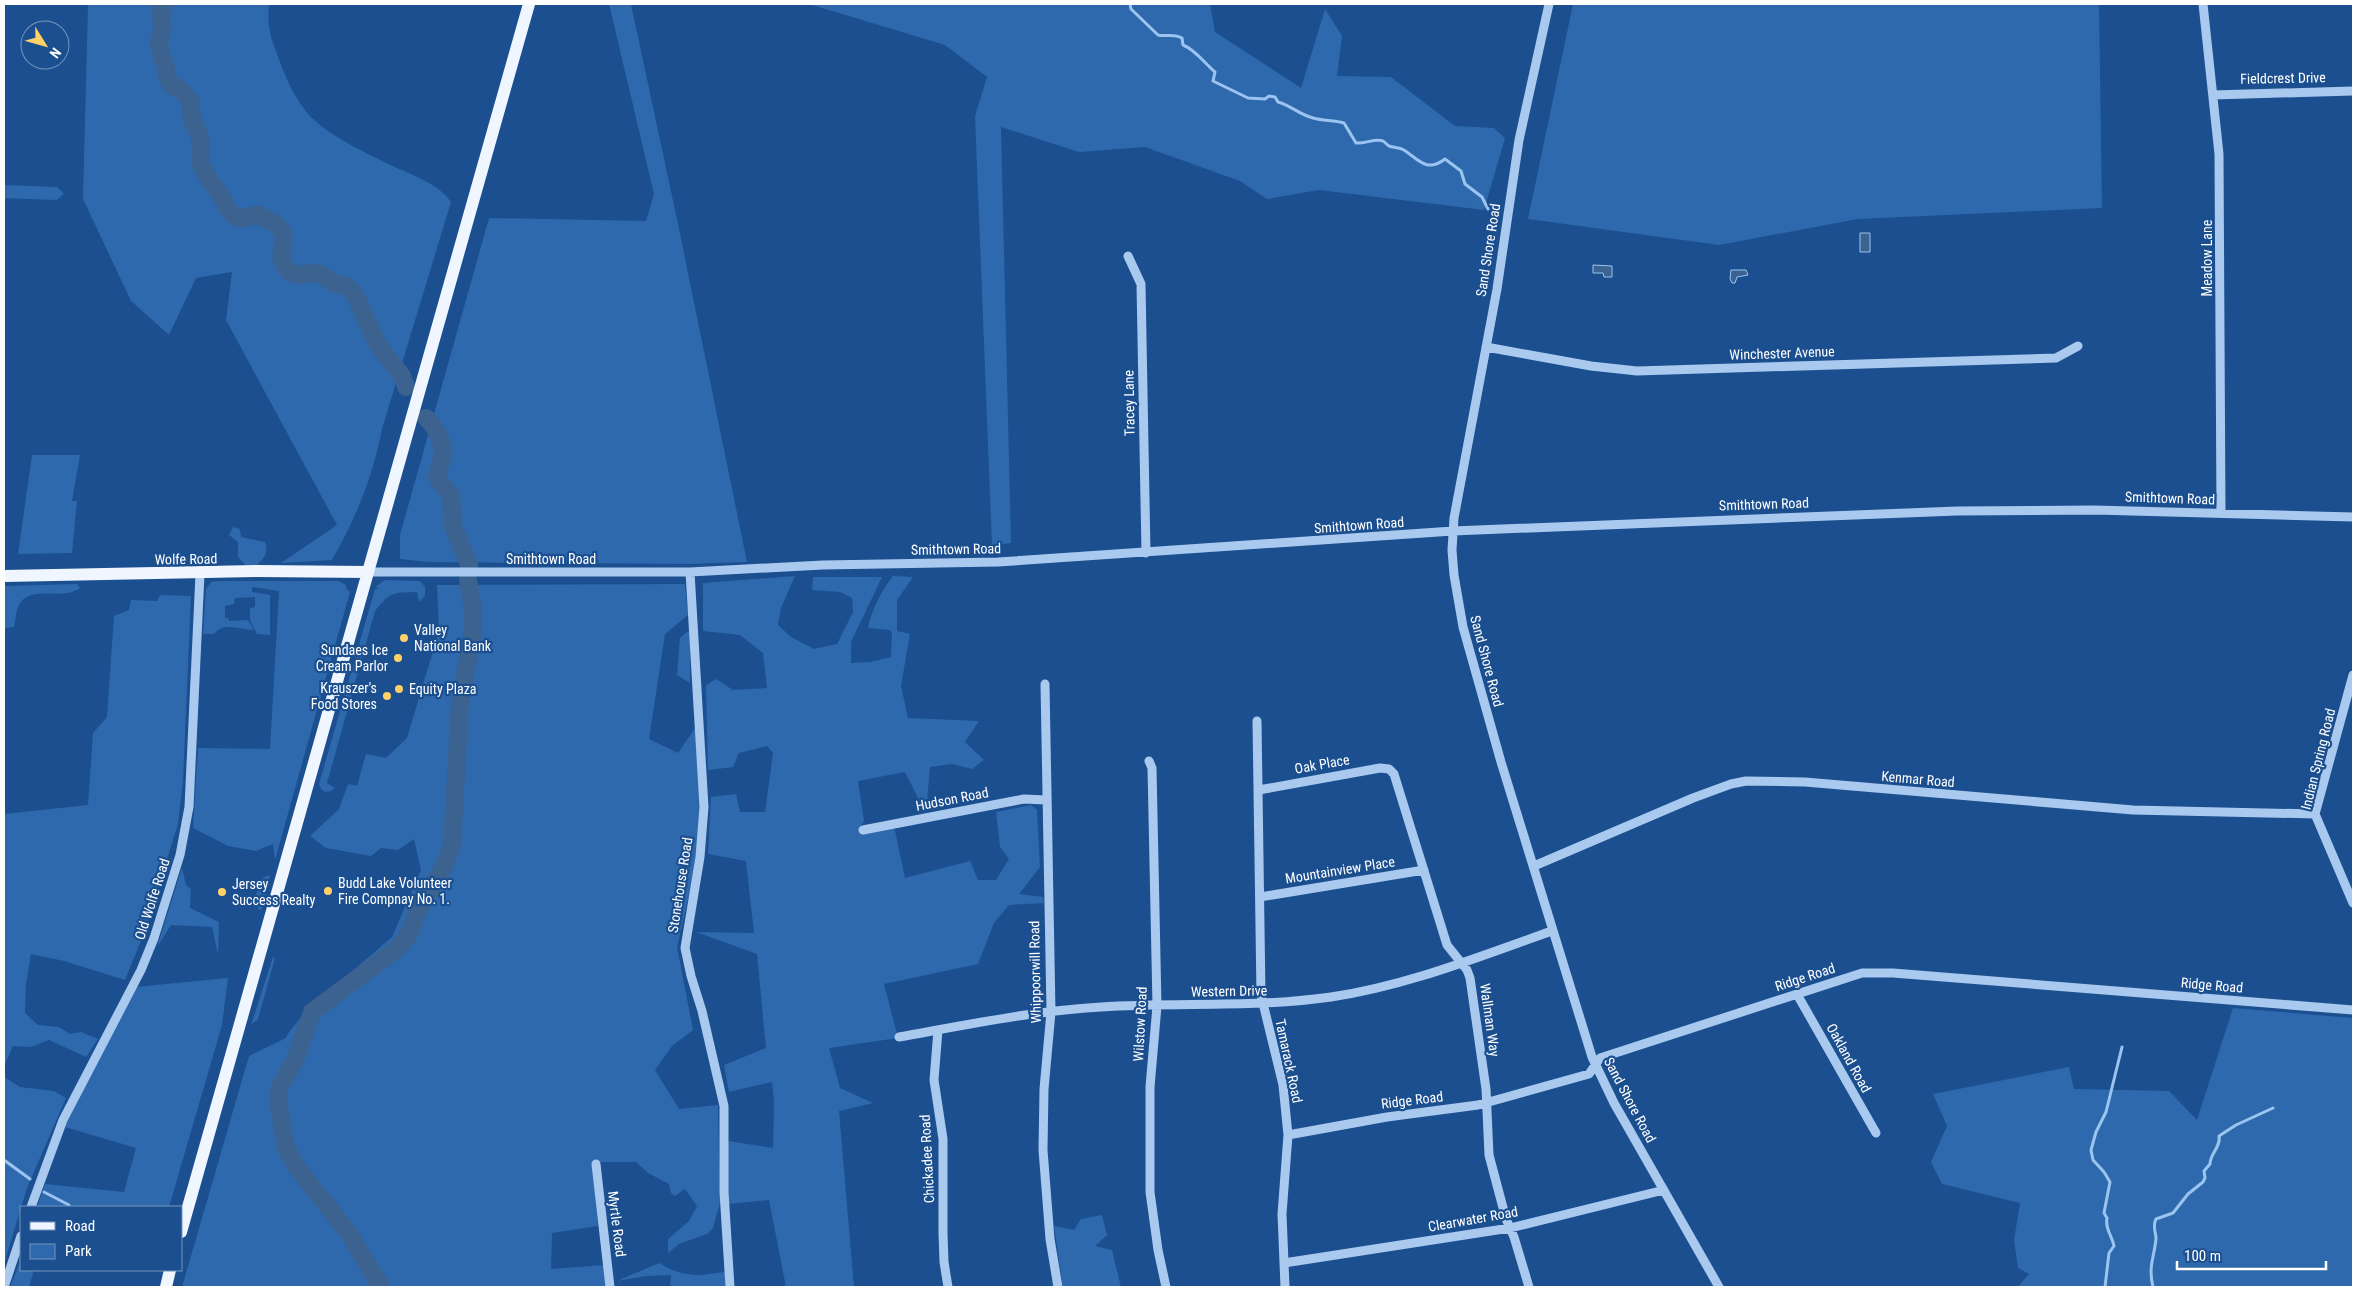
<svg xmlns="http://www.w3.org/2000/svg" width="2357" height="1291" viewBox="0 0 2357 1291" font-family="'Roboto Condensed',sans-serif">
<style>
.green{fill:#2e69ad}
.water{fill:#3c6290;stroke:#9cc4f0}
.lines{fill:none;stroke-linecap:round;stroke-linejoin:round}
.stream{stroke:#9cc4f0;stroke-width:3}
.river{stroke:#3c6290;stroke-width:18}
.minor{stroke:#a9c9ee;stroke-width:9}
.major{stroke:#f0f6ff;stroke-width:12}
.poi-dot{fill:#ffd166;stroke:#1b4f8f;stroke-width:2}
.labels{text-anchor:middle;stroke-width:4.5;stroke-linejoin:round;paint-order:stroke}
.street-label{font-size:14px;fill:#fff;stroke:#1b4f8f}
.poi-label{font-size:14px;fill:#fff;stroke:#1b4f8f;text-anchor:start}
</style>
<rect width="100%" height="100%" fill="#1b4f8f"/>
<path class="green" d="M88,4H269C267,29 270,35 279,59C286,79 295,99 309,115C330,137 370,155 397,168C415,176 440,185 451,202L382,429C373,475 356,519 332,560L281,563L337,525L226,320L232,272L196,278L169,335L131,301L83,199Z
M609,4H631L678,224L747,562L688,564L429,562L400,559V535L489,218L646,221L654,194Z
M809,4H1210L1215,32L1301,88L1325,9L1342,36L1337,76L1391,77L1455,126L1494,128L1505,138L1484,210L1319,190L1267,199L1240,181L1145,147L1079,152L1001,127L1011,543L992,545L975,116L987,77L945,45Z
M1573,4H2099L2102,208L1858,219L1719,245L1528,219Z
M4,185L57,187L64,194L56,200L4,198Z
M32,455H80L72,501H77L72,553L18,554Z
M233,527L240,529L241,537L265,542C269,553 264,558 257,565H245L238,557V542L229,535Z
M795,576L781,608L778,625L791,637L814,649L837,644L853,612L852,598L840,592L812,590L813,577H882L851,642V663L870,662L891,657L892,633L890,630L868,628C871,610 882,590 893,576L913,577L897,600V631L910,634L901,686L908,718L979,721L965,742L984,760L972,769L952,764L930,767L926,814L905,772L858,781L864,821L860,827L894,826L905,878L970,861L978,880H996L1009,859L1000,847L996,812L1031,805L1037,810L1040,867L1019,894L1043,897L1044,903L1009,905L994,923L978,964L884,984L898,1038L829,1048L840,1088L873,1103L839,1111L854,1287H786L769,1200L728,1204V1141L773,1148L774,1101L772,1082L729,1092L724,1065L766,1048L757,954L696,932L754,933L746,861L708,854L711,797L736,794L740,812H765L773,753L767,746L739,753L733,767L708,770L706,685L716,679L733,690L767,688L763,653L740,635L703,631V583Z
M385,580L420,581L425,587V596L419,602L417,592C392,593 391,591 375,611L327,783L335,788L331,791L325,792L321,789L319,784L375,589H378L376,586Z
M218,581H338L346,585V588L350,592L275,860L273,844L256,851L228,846L193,828L198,748L270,749L279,591L252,587V592L270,595V635L257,634L250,620V608L255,607V597L235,598L234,604L225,606V618H228L229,621L248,620L254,630C239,630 224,621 214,634H203L206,589L211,582Z
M77,584L80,588C63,601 33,585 20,603C16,608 16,620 14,627L4,628V586Z
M685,584L688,615L665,634L649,739L678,753L695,728L702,812L694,874L677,947L693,1030L672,1046L655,1070L679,1109L718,1105L720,1203L713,1228L707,1234L679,1244L668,1253V1239L689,1221L697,1206L685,1189L675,1196L671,1193L669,1184L648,1173L636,1162H594L598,1226L552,1233L551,1269L605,1265L608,1287H182L249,1056L286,1038L289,1032L308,1009L392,937L421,870L414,839L398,850L381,848L371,856L326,848L310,836L339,809L348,784L357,786L366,754L386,758L407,738L439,631L437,585Z
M160,595L191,596L183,781L178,824L143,936L125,980L64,961L31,954L26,984L25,1013L38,1025L59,1027L70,1034L81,1032L98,1039L86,1057L49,1040L31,1047L13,1046L4,1066V814L88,805L93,733L107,717L114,616L129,610L131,600L157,601Z
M688,631L690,632V683L677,675L680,638Z
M182,868L186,885L191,889L190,908L219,922L218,954L212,927L171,925L157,947Z
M270,875L262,909L259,910L254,900L262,878Z
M273,957L275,958L258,1019L251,1025Z
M228,978L222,1025L169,1207H37L45,1184L124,1192L136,1148L65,1127L135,987Z
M2233,1008L2353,1018V1287H2018L2029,1274L2018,1268L2014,1240L2020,1203L1942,1184L1931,1162L1947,1126L1933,1094L2069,1067L2074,1089L2169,1091L2197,1120Z
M4,1077L20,1087L54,1091L66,1098L27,1188L4,1264Z
M1102,1215L1107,1235L1095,1246L1112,1250L1121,1287H1063L1054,1226L1074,1230L1081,1219Z
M21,1260V1270H34L29,1287H10Z
M659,1263C685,1278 695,1276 725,1272V1287H670L671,1275L646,1276L617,1281Z"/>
<path class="water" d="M1860,233H1870V252H1860Z
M1593,265L1612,266V277H1604L1603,273H1593Z
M1731,270H1746L1748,275L1737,277L1735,283H1732L1730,279Z"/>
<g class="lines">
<path class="stream" d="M1130,4L1131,9L1158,35C1166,37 1173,33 1182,38L1183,45C1196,50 1204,63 1215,72L1213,81L1248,98L1265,99L1269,96L1275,97L1278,102C1290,105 1300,115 1313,118C1324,121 1334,120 1344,123L1356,143C1365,144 1375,138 1383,141C1385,142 1387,145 1389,146C1394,148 1399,147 1404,150C1419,160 1427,173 1445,159L1461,171L1465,184L1482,197L1488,209
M4,1160L30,1179
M44,1192L69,1205
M2105,1287L2109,1253L2114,1246C2112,1235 2105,1230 2107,1218L2104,1213L2110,1182L2104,1172L2093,1160L2091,1150L2096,1132L2106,1112L2122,1047
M2153,1287C2148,1267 2154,1258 2156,1239C2156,1231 2152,1227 2156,1219L2173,1213L2188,1194L2203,1182L2205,1178L2204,1171L2210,1164C2210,1154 2221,1147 2219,1136L2236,1125L2273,1108"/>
<path class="river" d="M165,4L161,9L162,30L159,42L161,55L166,67V75L171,85L182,91L190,101L192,119L200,137L201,165L210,181L218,191L229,211L234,216L240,218L259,215L276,224L282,231L284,239L281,257L284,266L290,272L298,275L313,273L320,274L333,283L346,286L354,293L378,345L402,376L406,387
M426,418C435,425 443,442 443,453C442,461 438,469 437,477L451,496L453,526L469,565
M381,1287L350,1235L295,1165L285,1145L279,1106V1089L295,1060L312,1012L398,948L409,934L417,913L445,864L452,845L460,704L473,631V608L468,580"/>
<path class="minor" d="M1549,4L1519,140L1497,289L1454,518L1452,550L1454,575L1463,627L1501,762L1592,1057L1614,1103L1719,1287
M2203,4L2219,154L2221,513
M2213,95L2353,91
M1128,256L1141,284L1146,553
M1486,347L1591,366L1637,371L2056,358L2078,346
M368,572H690L823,565L998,562L1453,531L1957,511L2095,510L2353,517
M690,572L704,807L700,857L685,948L691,976L702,1011L724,1106V1192L730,1287
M2353,675L2315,814L2353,903
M1045,684L1051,1012L1044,1089L1043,1150L1050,1239L1058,1287
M1257,721L1261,995L1283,1085L1288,1135L1282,1214L1285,1287
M1149,761L1152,768L1157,1006L1150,1087V1192L1158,1250L1166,1287
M1259,790L1380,768L1389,769L1394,774L1447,945L1467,970L1470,978L1486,1089L1489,1155L1506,1219L1514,1237L1529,1287
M863,830L1024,799L1046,800
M1534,866L1693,798L1731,784L1746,781L1805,782L2133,810L2315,814
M1260,897L1424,870
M1798,996L1876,1133
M938,1030L934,1080L943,1139V1233L944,1262L948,1287
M899,1037C966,1025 1033,1011 1101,1007C1178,1002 1255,1008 1331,997C1407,986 1480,956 1552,931
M1288,1135L1387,1117L1478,1105L1589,1074L1600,1058L1862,973H1893L2353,1010
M596,1164L610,1287
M31,1207L63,1120L141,970L154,938L180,855L189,807L200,574
M1284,1263L1510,1228L1664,1190
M4,1287L21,1236"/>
<path class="major" d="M4,576L257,571L368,572
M181,1232L529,4
M166,1287L170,1270"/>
</g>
<g class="poi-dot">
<circle cx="404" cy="638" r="5"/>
<circle cx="398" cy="658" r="5"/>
<circle cx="399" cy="689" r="5"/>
<circle cx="387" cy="696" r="5"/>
<circle cx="328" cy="891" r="5"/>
<circle cx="222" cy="892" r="5"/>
</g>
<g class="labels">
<g class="street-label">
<text transform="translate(2283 78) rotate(-1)" y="5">Fieldcrest Drive</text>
<text transform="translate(1488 250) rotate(-81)" y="5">Sand Shore Road</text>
<text transform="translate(2207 258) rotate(-90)" y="5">Meadow Lane</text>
<text transform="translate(1782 353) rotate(-2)" y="5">Winchester Avenue</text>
<text transform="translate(1129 403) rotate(-91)" y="5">Tracey Lane</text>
<text transform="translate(2170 498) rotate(2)" y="5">Smithtown Road</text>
<text transform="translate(1764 504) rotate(-2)" y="5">Smithtown Road</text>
<text transform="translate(1359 525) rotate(-4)" y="5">Smithtown Road</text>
<text transform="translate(956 549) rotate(-1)" y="5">Smithtown Road</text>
<text transform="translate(186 559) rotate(-1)" y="5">Wolfe Road</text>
<text x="551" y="564">Smithtown Road</text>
<text transform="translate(1487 661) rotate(75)" y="5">Sand Shore Road</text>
<text transform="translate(2318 759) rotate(-76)" y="5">Indian Spring Road</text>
<text transform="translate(1322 764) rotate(-10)" y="5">Oak Place</text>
<text transform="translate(1918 779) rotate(5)" y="5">Kenmar Road</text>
<text transform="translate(952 799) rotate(-11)" y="5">Hudson Road</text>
<text transform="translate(1340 870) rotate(-9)" y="5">Mountainview Place</text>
<text transform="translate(680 885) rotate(-81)" y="5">Stonehouse Road</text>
<text transform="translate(152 899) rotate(-72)" y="5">Old Wolfe Road</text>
<text transform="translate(1035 972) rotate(-91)" y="5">Whippoorwill Road</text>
<text transform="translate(1805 977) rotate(-18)" y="5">Ridge Road</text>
<text transform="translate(2212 985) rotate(5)" y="5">Ridge Road</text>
<text transform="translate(1229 991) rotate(-1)" y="5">Western Drive</text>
<text transform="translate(1490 1020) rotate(82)" y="5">Wallman Way</text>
<text transform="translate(1140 1024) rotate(-87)" y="5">Wilstow Road</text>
<text transform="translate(1849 1058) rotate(61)" y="5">Oakland Road</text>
<text transform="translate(1289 1061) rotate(78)" y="5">Tamarack Road</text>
<text transform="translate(1412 1100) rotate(-7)" y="5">Ridge Road</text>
<text transform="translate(1630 1100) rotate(62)" y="5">Sand Shore Road</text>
<text transform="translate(927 1159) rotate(-93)" y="5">Chickadee Road</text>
<text transform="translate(1473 1219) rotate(-10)" y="5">Clearwater Road</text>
<text transform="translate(617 1224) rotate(83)" y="5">Myrtle Road</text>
</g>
<g class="poi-label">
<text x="414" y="635">Valley<tspan x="414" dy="16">National Bank</tspan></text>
<text x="388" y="655" text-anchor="end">Sundaes Ice<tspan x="388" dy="16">Cream Parlor</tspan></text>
<text x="377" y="693" text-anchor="end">Krauszer's<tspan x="377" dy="16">Food Stores</tspan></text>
<text x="409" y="694">Equity Plaza</text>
<text x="338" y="888">Budd Lake Volunteer<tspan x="338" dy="16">Fire Compnay No. 1.</tspan></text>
<text x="232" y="889">Jersey<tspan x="232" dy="16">Success Realty</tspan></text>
</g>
</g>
<rect width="2357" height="1291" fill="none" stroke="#ffffff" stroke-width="10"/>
<rect x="20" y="1206" width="162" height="65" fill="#1b4f8f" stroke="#7695bc"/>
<rect x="30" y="1222" width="25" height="8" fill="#f0f6ff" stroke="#7695bc"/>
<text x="65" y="1231" font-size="15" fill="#ffffff">Road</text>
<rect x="30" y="1244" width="25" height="15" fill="#2e69ad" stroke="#7695bc"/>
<text x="65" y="1256" font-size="15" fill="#ffffff">Park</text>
<g transform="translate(45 45) rotate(127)"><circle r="24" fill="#1b4f8f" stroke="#7695bc"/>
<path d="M0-4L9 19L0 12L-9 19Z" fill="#ffd166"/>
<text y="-8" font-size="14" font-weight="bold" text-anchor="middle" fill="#ffffff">N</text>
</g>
<path d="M2177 1261v8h149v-8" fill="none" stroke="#ffffff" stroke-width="2.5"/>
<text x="2184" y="1261" font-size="15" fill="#ffffff" stroke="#1b4f8f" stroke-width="4" paint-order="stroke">100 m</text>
</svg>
